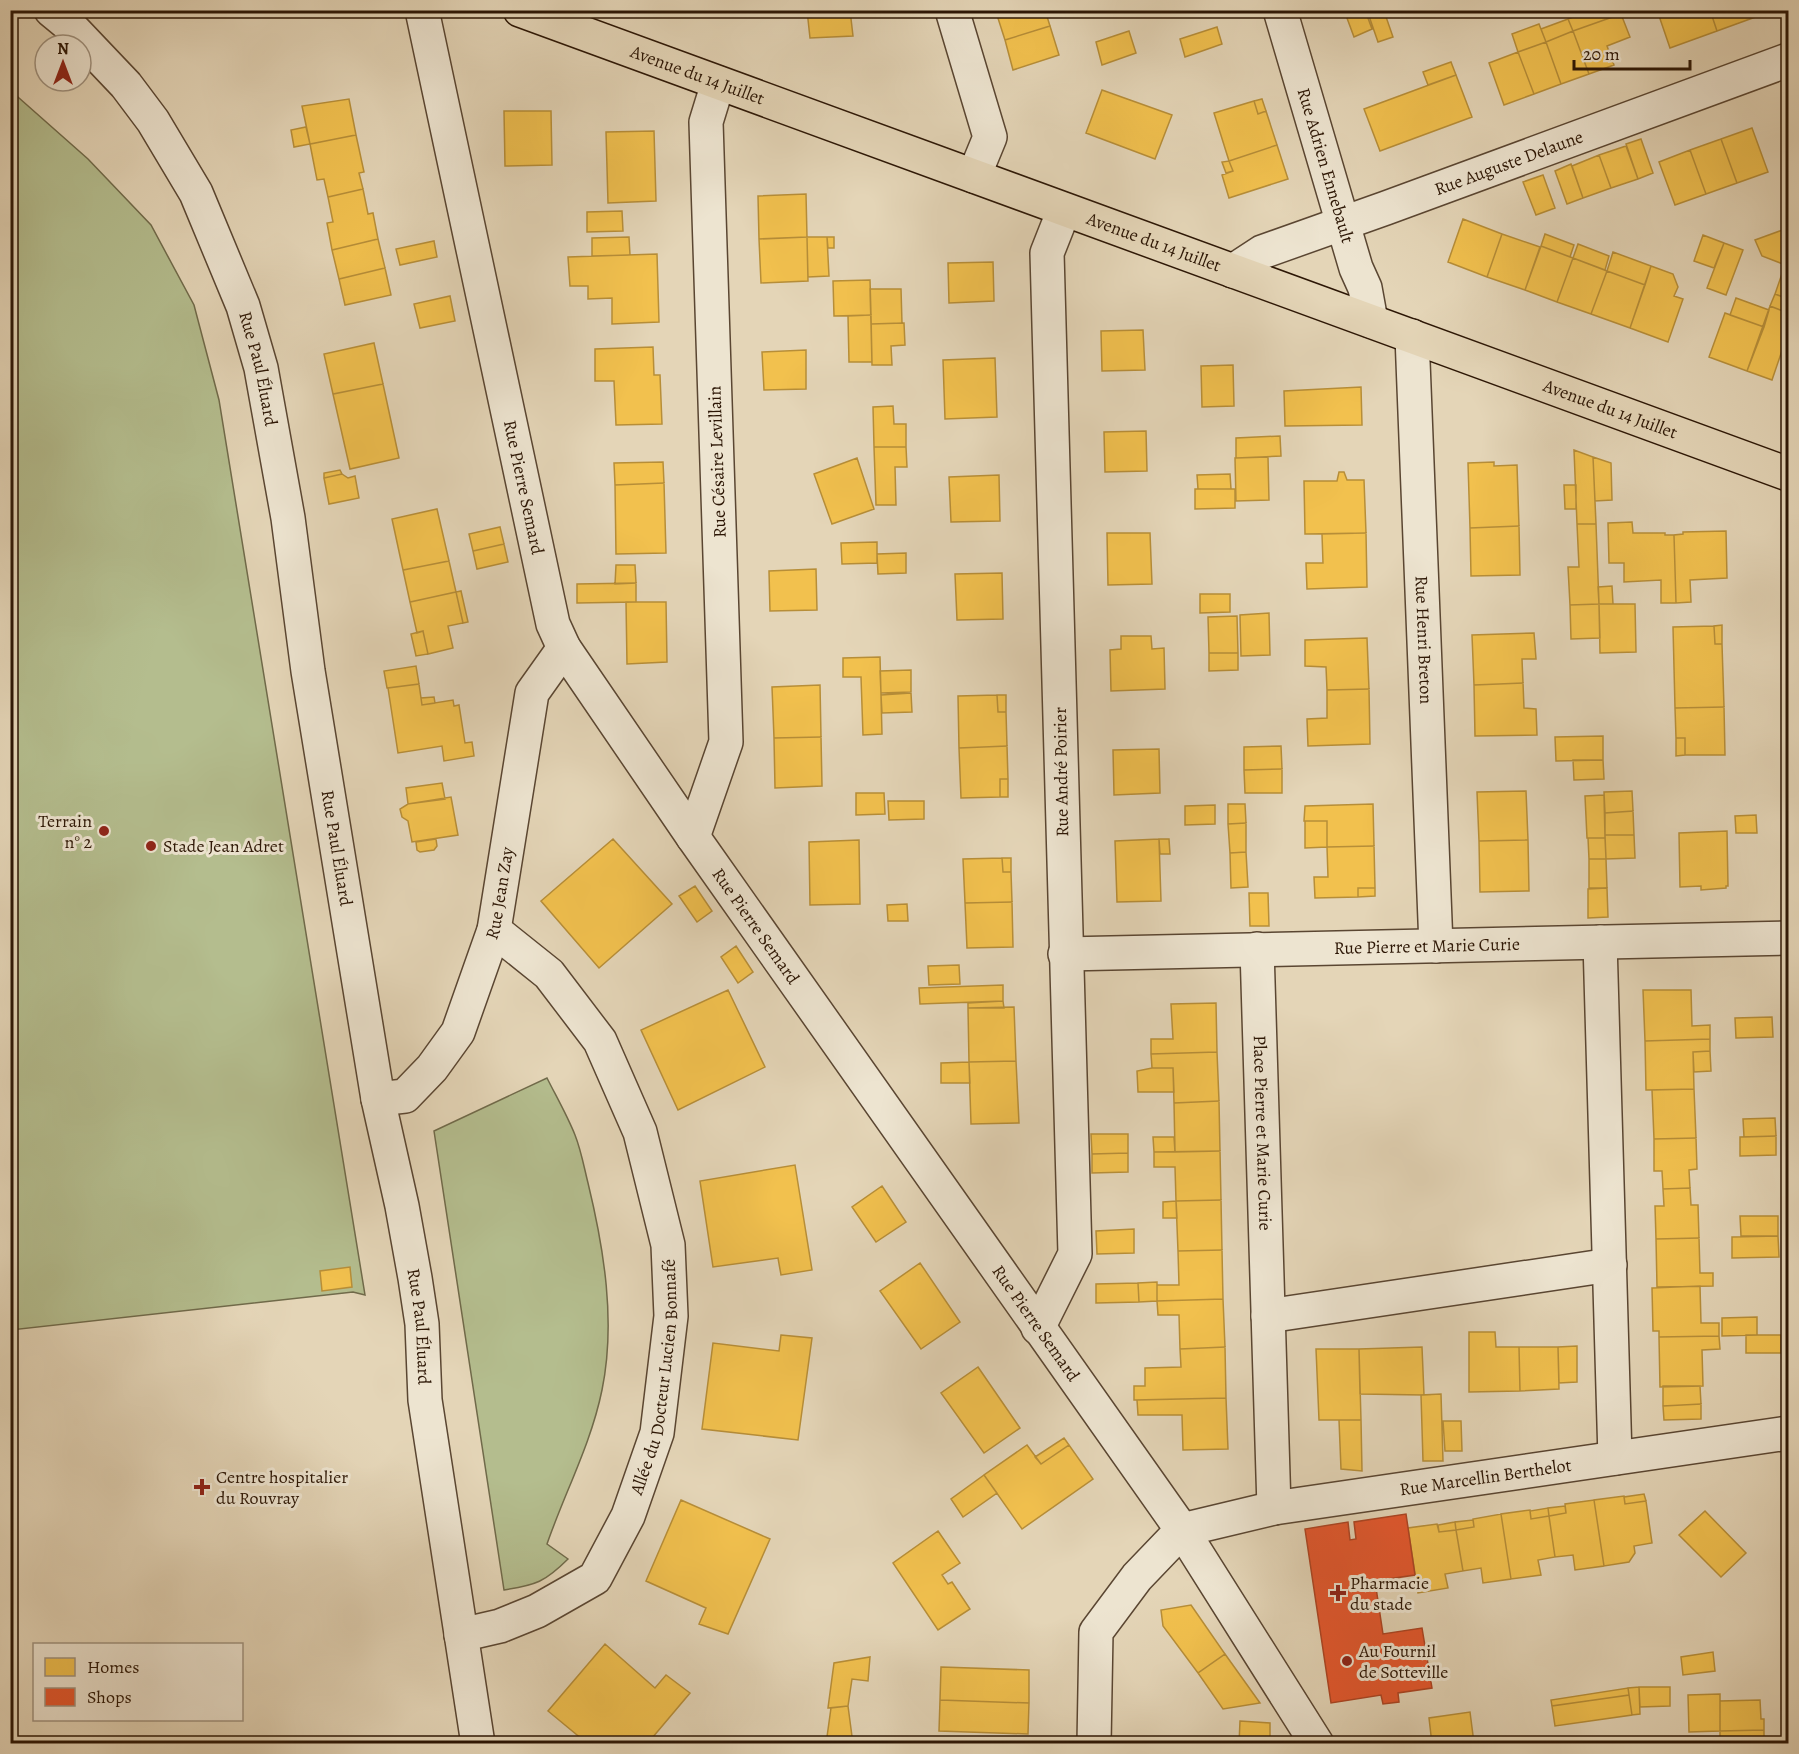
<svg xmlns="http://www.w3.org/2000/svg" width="1799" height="1754" viewBox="0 0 1799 1754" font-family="Alegreya,serif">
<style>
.green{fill:#b4bd8e;stroke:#706a4a;stroke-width:1.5}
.homes{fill:#f2c14e;stroke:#b78e38;stroke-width:1.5}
.shops{fill:#e4572e;stroke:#ad4422;stroke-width:1.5}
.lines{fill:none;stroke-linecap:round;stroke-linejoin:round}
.minor-casing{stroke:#5a4632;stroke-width:36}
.major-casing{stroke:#2c1605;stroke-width:36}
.minor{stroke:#ede4d0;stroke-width:33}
.major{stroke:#e4d5b7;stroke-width:33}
.poi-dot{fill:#8f2418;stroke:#ede4d0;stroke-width:2}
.labels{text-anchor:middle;stroke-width:6;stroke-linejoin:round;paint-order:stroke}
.street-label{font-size:18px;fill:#2c1605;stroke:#ede4d0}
.poi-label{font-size:18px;fill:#2c1605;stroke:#ede4d0;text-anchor:start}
</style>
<rect width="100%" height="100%" fill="#e4d5b7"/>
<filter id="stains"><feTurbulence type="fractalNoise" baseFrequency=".00333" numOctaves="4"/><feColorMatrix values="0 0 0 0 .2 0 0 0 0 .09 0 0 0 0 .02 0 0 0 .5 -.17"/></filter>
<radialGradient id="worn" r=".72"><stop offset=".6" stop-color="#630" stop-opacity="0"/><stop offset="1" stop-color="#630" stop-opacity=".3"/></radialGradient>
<path class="green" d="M10,90L88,159L151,225L194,305L219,400L365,1295L353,1292L11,1330Z
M547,1078C556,1096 567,1115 575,1135C581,1150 584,1167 588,1183C604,1249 616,1322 602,1390C591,1444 565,1492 547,1544L568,1559C545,1582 536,1585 504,1590L434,1131Z"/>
<path class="homes" d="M807,10H850L853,36L810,38Z
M1001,10H1045L1050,26L1005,40L996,12Z
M1344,10H1365L1372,29L1354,37Z
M1592,10H1620L1621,14L1573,31L1568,19Z
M1657,10H1710L1717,31L1670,48Z
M1710,10H1759L1761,15L1717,31Z
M1384,11L1393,37L1378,42L1369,16Z
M1621,14L1630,37L1607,46L1614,65L1589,74L1573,31Z
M1568,19L1573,31L1546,42L1541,29Z
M1539,24L1546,42L1518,52L1512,34Z
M1050,26L1059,55L1013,70L1005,40Z
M1217,27L1222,44L1185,57L1180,39Z
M1129,31L1136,53L1102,65L1096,42Z
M1573,31L1589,74L1561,84L1546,42Z
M1546,42L1561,84L1534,94L1518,52Z
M1518,52L1534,94L1504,105L1489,63Z
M1451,62L1456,75L1428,85L1423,72Z
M1456,75L1472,117L1380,151L1364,109Z
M1102,90L1172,115L1155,159L1086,133Z
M349,99L356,135L310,144L302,106Z
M1262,99L1266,111L1258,114L1254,101Z
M1254,101L1258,114L1266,111L1277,145L1229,161L1214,113Z
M504,111H551L552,165L505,166Z
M306,127L310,144L294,147L291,130Z
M1752,128L1768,172L1737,183L1721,139Z
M654,131L656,201L608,203L606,132Z
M356,135L364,172L359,173L363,189L328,197L324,179L317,180L310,144Z
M1641,139L1653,173L1638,179L1626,144Z
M1721,139L1737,183L1706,194L1690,150Z
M1277,145L1288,179L1229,198L1222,175L1233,171L1229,161Z
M1626,146L1638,179L1611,188L1599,155Z
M1690,150L1706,194L1675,205L1659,162Z
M1599,155L1611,188L1583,198L1572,166Z
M1229,161L1233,171L1226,173L1222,162Z
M1571,164L1583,198L1567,204L1555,171Z
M1543,175L1555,208L1536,215L1523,182Z
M363,189L368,214L373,213L378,239L332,250L327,223L333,222L328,197Z
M806,194L807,237L759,239L758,196Z
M622,211L623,231L587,232V212Z
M1463,219L1502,234L1487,277L1448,262Z
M1788,228V266L1762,256L1755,240Z
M1502,234L1540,247L1525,290L1487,277Z
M1545,234L1574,245L1570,257L1541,246Z
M1703,235L1724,243L1714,268L1694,261Z
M629,237L630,255L592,256V238Z
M807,237L808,281L761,283L759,239Z
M807,237H827L829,276L808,277Z
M827,237H834V248H828Z
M378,239L385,268L339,279L332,250Z
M434,241L437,257L400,265L396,249Z
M1724,243L1743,250L1726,295L1707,288Z
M1578,244L1609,256L1605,270L1573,258Z
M1541,246L1573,258L1557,302L1525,290Z
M1613,252L1651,266L1645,285L1607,271Z
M657,254L659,322L612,324V298L588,299V286H570L568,257Z
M1573,258L1607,271L1591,314L1557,302Z
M993,262L994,301L949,303L948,263Z
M1785,265L1788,266V299L1775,294Z
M1651,266L1673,274L1678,287L1674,296L1683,299L1668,342L1630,328Z
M385,268L391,295L345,305L339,279Z
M1607,271L1645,285L1630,328L1591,314Z
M870,280L871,315L834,316L833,281Z
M870,289H901L902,323L871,324Z
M1775,294L1788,299V313L1770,306Z
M450,296L455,321L420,328L414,304Z
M1736,298L1769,310L1764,327L1730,315Z
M1770,306L1788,313V333L1772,380L1747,371Z
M1725,313L1764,327L1747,371L1709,357Z
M871,315L872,362H849L848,316Z
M904,323L905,345L891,346L892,365H872L871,324Z
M1143,330L1145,370L1102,371L1101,331Z
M374,343L383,384L333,394L324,354Z
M653,347L654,375H660L662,424L616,425L614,381H595V349Z
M806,350V389L764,390L762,352Z
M995,358L997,417L945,419L943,360Z
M1233,365L1234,406L1202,407L1201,366Z
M383,384L399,458L350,469L333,394Z
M1361,387L1362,425L1285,426L1284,391Z
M893,406L894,424H906V447H874L873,407Z
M1146,431L1147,471L1105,472L1104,432Z
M1280,436L1281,456L1236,458V438Z
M874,447H906L907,467H895L896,505H876Z
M1574,450L1593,457L1596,524H1577Z
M1268,457L1269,500L1236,501L1235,458Z
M1593,457L1611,463L1612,500L1595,501Z
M857,458L874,509L832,524L814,474Z
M663,462L664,483L615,485L614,463Z
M1494,462V466L1517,465L1519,526L1470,528L1468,463Z
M340,470L342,474L324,478V473Z
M1339,472H1344L1347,480H1364L1366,533L1305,534L1304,481H1337Z
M342,474L348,478L355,476L359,498L329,504L324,478Z
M1230,474L1231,489H1198L1197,475Z
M999,475L1000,521L951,522L949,477Z
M664,483L666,553L616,554L615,485Z
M1564,485H1576V509H1565Z
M1195,489H1235V508L1195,509Z
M437,509L449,561L403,570L392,519Z
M1632,522L1633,533H1665V535H1674L1676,603H1661V580L1624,582V563H1609L1608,523Z
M1577,524H1596L1599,604L1570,605L1568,567H1579Z
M1519,526L1520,575L1471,576L1470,528Z
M500,527L504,544L473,551L469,534Z
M1726,531L1727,578L1690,580L1691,602L1676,603L1674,535L1683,534V532Z
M1107,533H1150L1152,584L1108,585Z
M1366,533L1367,587L1307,589L1306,563H1323L1322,534Z
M877,542V563L842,564L841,543Z
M504,544L508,562L477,569L473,551Z
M906,553V573L878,574L877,554Z
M449,561L456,592L410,602L403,570Z
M616,565H635L636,583L615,584Z
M816,569L817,610L770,611L769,571Z
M1002,573L1003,619L957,620L955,574Z
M636,583V602L577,603V584Z
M1612,586L1613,604H1599L1598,587Z
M461,591L468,622L463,623L456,592Z
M456,592L463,623L448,626L453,648L428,654L423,631L417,633L410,602Z
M1200,594H1230V612L1200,613Z
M626,602H666L667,662L627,664Z
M1599,604L1600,638L1571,639L1570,605Z
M1599,604H1635L1636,652L1600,653Z
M1269,613L1270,655L1241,656L1240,615Z
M1237,616L1238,653H1209L1208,617Z
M1722,625V644H1715L1714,626Z
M1714,626L1715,644H1722L1724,707L1675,708L1673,627Z
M423,631L428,654L416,656L411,634Z
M1534,633L1536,659H1522L1523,683L1474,685L1472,635Z
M1121,636H1151L1152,649L1164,648L1165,689L1111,691L1110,650L1121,649Z
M1367,638L1369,689L1327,690L1326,667L1305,666V640Z
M1209,653H1238V670L1209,671Z
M880,657L882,734L863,735L861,677H843V658Z
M416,666L419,684L387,688L384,671Z
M911,670V692L881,693L880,671Z
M1523,683L1524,708L1536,709L1537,735L1475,736L1474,685Z
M419,684L422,705L453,700L454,706L459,705L465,743L472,742L474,756L444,761L442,746L398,753L388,688Z
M820,685L821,737L774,738L772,687Z
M1369,689L1370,744L1308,746L1307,719L1327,718V690Z
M911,693L912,712L882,713L881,695Z
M997,695H1006V712H998Z
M997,695L998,712H1006L1007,746L959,748L958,696Z
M434,697L435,703L422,705L421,698Z
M1724,707L1725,755H1685V738H1676L1675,708Z
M1603,736V760L1556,761L1555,737Z
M821,737L822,786L775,788L774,738Z
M1676,738H1685V755L1676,756Z
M1007,746L1008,779H1000V797L961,798L959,748Z
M1281,746L1282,769L1244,770V747Z
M1159,749L1160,793L1114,795L1113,750Z
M1573,760H1603L1604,779L1574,780Z
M1282,769V793H1245L1244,770Z
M1000,779H1008V797H1000Z
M442,783L445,799L408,804L406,788Z
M1526,791L1528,840L1479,841L1477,792Z
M1632,791L1633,811L1605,813L1604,792Z
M856,793H884L885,814L856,815Z
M1604,795L1605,838H1587L1585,796Z
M451,797L458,835L412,842L408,821L402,817L400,809L408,804Z
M888,801H924V819L889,820Z
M1228,804H1245L1246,823L1228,824Z
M1373,804L1374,846L1327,847V821H1304L1305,806Z
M1215,805V824L1185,825V806Z
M1633,811L1634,835H1605V813Z
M1756,815L1757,833H1736L1735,816Z
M1305,821H1327V847L1305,848Z
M1246,823V852L1230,853L1228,824Z
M1727,831L1728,886H1726V888L1701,890V886L1680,887L1679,833Z
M1605,835H1634L1635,858L1606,859Z
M1588,838H1605L1606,859H1589Z
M436,839L437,846L434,850L420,852L417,850L416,842Z
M613,839L672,904L599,968L541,901Z
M1159,839H1169L1170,854H1160Z
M1159,839L1161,901L1117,902L1115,841Z
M859,840L860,904L810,905L809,842Z
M1528,840L1529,891L1480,892L1479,841Z
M1374,846L1375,888H1358V897L1315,898L1314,877H1328L1327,847Z
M1246,852L1248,887L1231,888L1230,853Z
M1002,858L1003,872H1011L1012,902L965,903L963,859Z
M1002,858H1011V872H1003Z
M1589,859H1606L1607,888H1589Z
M695,886L712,911L697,922L679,896Z
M1358,888H1375V896L1358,897Z
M1607,888L1608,917L1588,918V889Z
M1249,893H1268L1269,926H1250Z
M1012,902L1013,947L967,948L965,903Z
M907,904L908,921H888L887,905Z
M736,946L753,972L738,983L721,957Z
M959,965L960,984L929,985L928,966Z
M1003,985V1001L920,1004L919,988Z
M728,990L765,1067L678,1110L641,1030Z
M1643,990H1691L1692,1026L1710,1025V1039L1645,1041Z
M1003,1001L1004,1008H968V1003Z
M1216,1003L1217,1052L1151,1054V1039H1173L1171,1004Z
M1014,1007L1016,1061L969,1062L968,1008Z
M1772,1017L1773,1037L1736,1038L1735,1018Z
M1710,1039V1051L1693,1052L1694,1089L1646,1090L1645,1041Z
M1710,1051L1711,1071L1694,1072L1693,1052Z
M1217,1052L1219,1101L1174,1103L1173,1068H1152L1151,1054Z
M1016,1061L1019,1123L971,1124L969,1062Z
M969,1062L970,1083H941V1063Z
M1152,1068H1173L1174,1092H1138L1137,1071Z
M1694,1089L1696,1138L1654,1139L1652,1090Z
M1219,1101L1220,1151L1175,1152L1174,1103Z
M1775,1118L1776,1136L1744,1137L1743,1119Z
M1091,1134H1128V1153L1092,1154Z
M1776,1136V1155L1740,1156V1137Z
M1153,1137H1174L1175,1152H1154Z
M1696,1138L1697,1169L1689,1170L1690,1188L1663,1189L1662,1171H1654V1139Z
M1220,1151L1221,1200L1176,1201L1175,1167H1154V1152Z
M1128,1153V1172L1092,1173V1154Z
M795,1165L812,1270L781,1275L778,1258L713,1267L700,1181Z
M882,1186L906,1222L876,1242L852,1207Z
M1690,1188L1691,1205H1698L1699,1238L1656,1239L1655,1206H1664L1663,1189Z
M1221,1200L1222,1250L1178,1251L1176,1201Z
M1176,1201L1177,1218H1163V1202Z
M1740,1216H1778V1236H1741Z
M1134,1229V1253L1097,1254L1096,1231Z
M1778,1236L1779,1257L1732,1258V1237Z
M1699,1238L1700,1273H1713V1286L1657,1287L1656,1239Z
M1222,1250L1223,1299L1157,1301V1285H1179L1178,1251Z
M920,1263L960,1322L921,1349L880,1291Z
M350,1267L352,1287L322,1291L320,1271Z
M1157,1282V1301L1139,1302L1138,1283Z
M1138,1283L1139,1302L1096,1303V1284Z
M1700,1286L1701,1323H1719V1336L1659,1337V1331H1653L1652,1288Z
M1223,1299L1225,1347L1180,1349L1179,1315H1158L1157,1301Z
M1757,1317V1335L1722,1336V1318Z
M1469,1332H1495L1496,1347H1519L1520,1391L1469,1392Z
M781,1335L812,1338L798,1440L702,1429L713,1343L779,1351Z
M1746,1335H1781V1353H1746Z
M1719,1336L1720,1349L1702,1350L1703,1386L1660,1387L1659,1337Z
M1577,1346V1382L1559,1383L1558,1347Z
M1225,1347L1226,1398L1134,1400V1386H1145V1368L1181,1367L1180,1349Z
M1422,1347L1424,1395L1360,1394L1359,1349Z
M1519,1347H1558L1559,1389L1520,1391Z
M1316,1349H1359L1361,1420H1319Z
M978,1367L1020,1428L984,1453L941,1393Z
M1663,1386H1700L1701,1404L1663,1406Z
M1441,1394L1443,1461H1423L1421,1395Z
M1226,1398L1228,1449L1183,1450L1182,1415H1138L1137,1400Z
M1701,1404V1419L1664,1420L1663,1406Z
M1339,1420H1361L1362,1471L1341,1469Z
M1443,1421H1461L1462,1451H1445Z
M1064,1438L1069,1445L1041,1464L1035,1457Z
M1027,1445L1041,1464L1069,1445L1093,1479L1022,1529L984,1475Z
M984,1475L997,1493L963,1517L951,1499Z
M1644,1494L1646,1501L1625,1504L1624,1497Z
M1624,1496L1625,1504L1646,1501L1652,1543L1634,1546L1635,1553L1629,1562L1604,1566L1594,1500Z
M681,1500L770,1539L728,1634L699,1624L706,1608L646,1581Z
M1594,1500L1604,1566L1575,1570L1573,1555L1555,1557L1549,1516L1566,1513L1565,1504Z
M1565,1506L1566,1513L1549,1516L1548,1508Z
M1548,1508L1549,1516L1531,1519L1530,1511Z
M1530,1510L1531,1519L1549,1516L1555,1557L1538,1560L1541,1575L1511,1579L1501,1514Z
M1705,1511L1746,1553L1721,1577L1679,1535Z
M1501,1514L1511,1579L1483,1583L1481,1568L1463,1571L1456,1530L1474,1527L1473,1519Z
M1473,1520L1474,1527L1456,1530L1455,1522Z
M1455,1522L1456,1530L1439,1532L1438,1525Z
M1437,1524L1439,1532L1456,1530L1463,1571L1445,1574L1448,1588L1418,1593L1408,1528Z
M938,1531L960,1563L942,1575L948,1584L952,1582L970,1609L938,1630L893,1563Z
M1191,1605L1225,1654L1198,1673L1163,1626L1161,1610Z
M605,1644L655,1688L666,1675L690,1693L647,1744H588L548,1711Z
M1713,1652L1715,1671L1683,1675L1681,1657Z
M1225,1654L1260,1703L1223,1709L1198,1673Z
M870,1657L868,1681L852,1679L848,1706L828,1708L834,1663Z
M941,1667L1029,1670V1703L940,1700Z
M1639,1687L1640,1714L1632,1715L1628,1688Z
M1639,1687H1670V1706L1640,1707Z
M1628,1688L1629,1695L1552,1706L1551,1700Z
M1720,1694V1731L1689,1732L1688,1695Z
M1629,1695L1632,1715L1555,1726L1552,1706Z
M940,1700L1029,1703L1028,1734L939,1731Z
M1760,1700L1761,1719H1764V1730L1720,1731V1701Z
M848,1706L853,1744H826L831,1708Z
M1470,1712L1474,1743L1504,1738L1505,1744H1432L1429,1718Z
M1240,1721L1270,1723V1744H1239Z
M1764,1730V1739H1761V1744H1720V1731Z"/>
<path class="shops" d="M1406,1514L1415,1575L1375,1581L1383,1634L1422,1628L1432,1688L1398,1693L1399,1702L1383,1704L1381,1695L1331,1703L1305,1529L1348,1522L1350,1540L1356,1539L1354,1522Z"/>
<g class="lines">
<defs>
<g id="minor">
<path id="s1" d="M51,10L68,24L126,85L153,121L196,193L243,306L261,368L288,518L308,671L378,1099L402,1206L415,1278L422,1324L425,1400L478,1744"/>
<path id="s2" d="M422,10L553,624L564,648L693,837L1182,1530L1317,1744"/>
<path d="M952,10L990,137L974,176"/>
<path id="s3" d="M1280,10L1356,268L1365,288L1371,321"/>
<path id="s4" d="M1233,271L1262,252L1386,208L1788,60"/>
<path id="s5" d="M1412,336L1436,946"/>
<path d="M693,837L726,742L706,122L718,83"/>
<path d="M1600,942L1615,1458"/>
<path id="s6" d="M1257,949L1274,1508"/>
<path id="s7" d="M1065,954L1788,938"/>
<path id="s8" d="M378,1099L405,1096L432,1068L458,1032L494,930L532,693L564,648"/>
<path d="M1268,1316L1610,1265"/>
<path d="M1038,1328L1075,1254L1047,253L1064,210"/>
<path id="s9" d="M461,1635L500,1626L537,1611L595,1578L628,1516L657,1433L671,1316L668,1245L640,1132L600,1041L549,974L494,930"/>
<path id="s10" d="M1094,1744L1096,1632L1137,1577L1182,1530L1274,1508L1788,1433"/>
</g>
<g id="major">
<path id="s11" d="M520,10L1788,474"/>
</g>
</defs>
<use href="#minor" class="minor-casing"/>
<use href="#major" class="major-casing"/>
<use href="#minor" class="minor"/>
<use href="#major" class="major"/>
</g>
<g class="poi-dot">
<circle cx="104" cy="831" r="6"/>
<circle cx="151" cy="846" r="6"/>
<path d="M199 1478h6v6h6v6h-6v6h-6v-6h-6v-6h6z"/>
<path d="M1335 1584h6v6h6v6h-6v6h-6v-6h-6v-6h6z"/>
<circle cx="1347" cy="1661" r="6"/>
</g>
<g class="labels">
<g class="street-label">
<text dy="6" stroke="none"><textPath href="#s11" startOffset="189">Avenue du 14 Juillet</textPath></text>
<text dy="6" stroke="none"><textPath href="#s4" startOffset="297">Rue Auguste Delaune</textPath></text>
<text dy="6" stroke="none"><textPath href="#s3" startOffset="162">Rue Adrien Ennebault</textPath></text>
<text dy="6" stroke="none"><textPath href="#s11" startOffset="675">Avenue du 14 Juillet</textPath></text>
<text dy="6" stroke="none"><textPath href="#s1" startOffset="422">Rue Paul Éluard</textPath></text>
<text dy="6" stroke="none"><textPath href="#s11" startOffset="1161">Avenue du 14 Juillet</textPath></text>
<text transform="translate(717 462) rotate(-92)" y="6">Rue Césaire Levillain</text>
<text dy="6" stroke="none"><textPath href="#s2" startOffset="488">Rue Pierre Semard</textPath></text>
<text dy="6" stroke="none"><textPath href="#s5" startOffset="304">Rue Henri Breton</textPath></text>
<text transform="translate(1061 772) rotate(-91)" y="6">Rue André Poirier</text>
<text dy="6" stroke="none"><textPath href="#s1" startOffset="908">Rue Paul Éluard</textPath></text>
<text dy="6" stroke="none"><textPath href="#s8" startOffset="256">Rue Jean Zay</textPath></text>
<text dy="6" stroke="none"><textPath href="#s2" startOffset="992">Rue Pierre Semard</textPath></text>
<text dy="6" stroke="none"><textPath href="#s7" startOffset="362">Rue Pierre et Marie Curie</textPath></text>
<text dy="6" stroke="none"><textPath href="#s6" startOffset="184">Place Pierre et Marie Curie</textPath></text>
<text dy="6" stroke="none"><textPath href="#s2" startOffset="1478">Rue Pierre Semard</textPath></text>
<text dy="6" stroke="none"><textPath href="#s1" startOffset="1394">Rue Paul Éluard</textPath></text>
<text dy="6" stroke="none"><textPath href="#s9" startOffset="360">Allée du Docteur Lucien Bonnafé</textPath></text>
<text dy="6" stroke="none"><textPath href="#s10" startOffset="554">Rue Marcellin Berthelot</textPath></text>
</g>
<g class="poi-label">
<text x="92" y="827" text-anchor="end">Terrain<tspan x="92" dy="21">n° 2</tspan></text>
<text x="163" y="852">Stade Jean Adret</text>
<text x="216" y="1483">Centre hospitalier<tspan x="216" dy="21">du Rouvray</tspan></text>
<text x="1350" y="1589">Pharmacie<tspan x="1350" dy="21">du stade</tspan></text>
<text x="1359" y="1657">Au Fournil<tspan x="1359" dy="21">de Sotteville</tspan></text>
</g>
</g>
<rect width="1799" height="1754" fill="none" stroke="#e4d5b7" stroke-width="36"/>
<rect x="12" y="12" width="1775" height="1730" fill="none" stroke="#2c1605" stroke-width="3"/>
<rect x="18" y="18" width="1763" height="1718" fill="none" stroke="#2c1605" stroke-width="1.5"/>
<rect x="33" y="1643" width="210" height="78" fill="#ede4d0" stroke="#a0927f" stroke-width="1.5"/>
<rect x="45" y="1658" width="30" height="18" fill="#f2c14e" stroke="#a0927f" stroke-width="1.5"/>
<text x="87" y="1673" font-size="18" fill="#2c1605">Homes</text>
<rect x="45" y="1688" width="30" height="18" fill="#e4572e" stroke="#a0927f" stroke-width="1.5"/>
<text x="87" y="1703" font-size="18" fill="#2c1605">Shops</text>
<g transform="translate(63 63)"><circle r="28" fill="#ede4d0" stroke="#a0927f" stroke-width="1.5"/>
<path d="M0-4.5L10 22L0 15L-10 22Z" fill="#8f2418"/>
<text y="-9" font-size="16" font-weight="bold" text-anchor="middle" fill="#2c1605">N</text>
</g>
<path d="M1574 60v9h116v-9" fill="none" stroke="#2c1605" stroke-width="3"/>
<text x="1583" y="60" font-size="18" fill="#2c1605" stroke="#ede4d0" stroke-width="4.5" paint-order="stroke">20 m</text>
<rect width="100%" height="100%" filter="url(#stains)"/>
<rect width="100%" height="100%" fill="url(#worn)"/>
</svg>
